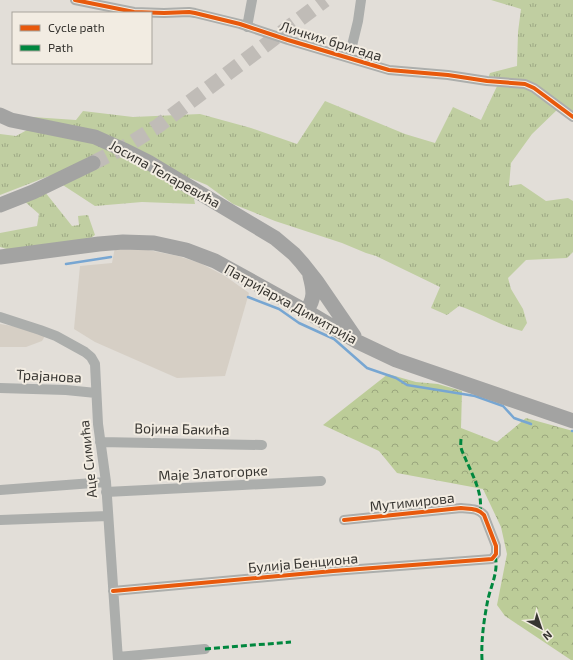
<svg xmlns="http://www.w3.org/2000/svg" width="573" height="660" viewBox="0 0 573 660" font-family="'Exo 2',sans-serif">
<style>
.built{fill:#d6cfc5}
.grass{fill:url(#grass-tufts)}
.forest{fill:url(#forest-crowns)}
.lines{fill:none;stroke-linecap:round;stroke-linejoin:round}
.stream{stroke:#77a6d2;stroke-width:2.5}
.secondary-tunnel{stroke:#c0bcb7;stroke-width:15;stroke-dasharray:15 8;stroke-linecap:butt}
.street{stroke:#acaeac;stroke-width:10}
.secondary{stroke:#a3a3a2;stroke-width:15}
.quiet{stroke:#00873e;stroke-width:3;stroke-dasharray:6 3;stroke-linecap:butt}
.cycleway-casing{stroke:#f2ece2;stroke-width:6}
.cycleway{stroke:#e8590c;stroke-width:4}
.labels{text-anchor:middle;stroke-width:4;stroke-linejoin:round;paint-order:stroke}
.street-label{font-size:14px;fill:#373531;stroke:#f2ece2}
</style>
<defs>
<pattern id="grass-tufts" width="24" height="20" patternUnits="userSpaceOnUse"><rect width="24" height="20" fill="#c0cea1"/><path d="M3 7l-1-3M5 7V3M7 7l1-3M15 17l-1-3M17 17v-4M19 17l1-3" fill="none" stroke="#9da884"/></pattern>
<pattern id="forest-crowns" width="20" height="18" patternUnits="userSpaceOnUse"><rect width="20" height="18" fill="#bccc98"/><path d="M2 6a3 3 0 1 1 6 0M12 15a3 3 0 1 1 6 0" fill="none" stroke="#9aa67d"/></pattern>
</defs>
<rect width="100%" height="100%" fill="#e2ded8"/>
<path class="built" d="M115,247L138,248L178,256L200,263L225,276L249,293L225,376L177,378L95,342L74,329L80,266L112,263Z
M0,324L19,327L46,334L42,341L26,347H0Z"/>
<path class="grass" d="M491,0H573V117L560,107L532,134L511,163L509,186L521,184L546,201L568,198L573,201V252L567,258L526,260L508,278L511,289L523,309L527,323L522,331C500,326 481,313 459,306L447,315L431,308L440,287L376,256L366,253L342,243L275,221L233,204L207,185L190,178L195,204L142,202L95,206L49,176L0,195V134L16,136L27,130L32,117L76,120L83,111L133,117L200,114L251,128L297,144L325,101L405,134L435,143L453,107L481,120L499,82L487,81L490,73L517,66L518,32L521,9Z
M45,192L72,226L79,225L78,216L88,215L95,235L88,240L13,251L0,247V233L37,226L39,214L23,200Z"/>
<path class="forest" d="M388,374L416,382L438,384L462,391L461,428L497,442L526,418L573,431V660H571L505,616L497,605L507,554L501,527L483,489L397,473L379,451L323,425Z"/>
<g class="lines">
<path class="stream" d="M66,264L111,257
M248,297L279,309L299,323L334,339L367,368L396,378L407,385L475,396L503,406L514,418L531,424
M572,431H573"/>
<path class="secondary-tunnel" d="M93,163L128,145L158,126L325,0"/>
<path class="street" d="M75,0L134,12L164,13L189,12L195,13L240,24L288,40L389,70L448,75L487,81L525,84L534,88L573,117
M247,27L252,0
M349,58L358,21L361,0
M0,317L40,330L56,336L85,352L91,357L95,364L98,424L106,482L118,660
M0,388L66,390L96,393
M100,442L262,445
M0,490L106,482
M106,492L205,487L321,481
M0,520L108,516
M113,591L333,571L492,559L496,554V546L484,515C478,508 470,509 461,508L344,520
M118,657L205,649"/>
<path class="secondary" d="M0,115L11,120L95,137L124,150L148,162L275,238L294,254L302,263L317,282L354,336
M0,205L33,192L93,163
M0,257L99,244L123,242L154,243L186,250L215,261L311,314L358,342L396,360L573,421
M306,311C315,299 314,291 310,276"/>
<path class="quiet" d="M461,439C460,450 462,450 466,460C473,476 483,494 480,511
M205,649L291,642
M482,660C481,640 484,619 488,599C491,586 499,570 495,556"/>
<defs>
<path id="cycleway" d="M75,0L134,12L164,13L189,12L195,13L240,24L288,40L389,70L448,75L487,81L525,84L534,88L573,117
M113,591L333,571L492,559L496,554V546L484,515C478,508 470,509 461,508L344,520"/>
</defs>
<use href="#cycleway" class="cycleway-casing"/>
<use href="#cycleway" class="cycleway"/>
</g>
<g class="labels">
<g class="street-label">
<text transform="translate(331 41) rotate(17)" y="5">Личких бригада</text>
<text transform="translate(165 174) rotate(29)" y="5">Јосипа Теларевића</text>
<text transform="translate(291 304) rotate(29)" y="5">Патријарха Димитрија</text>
<text transform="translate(49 376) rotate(3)" y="5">Трајанова</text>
<text transform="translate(182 429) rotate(1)" y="5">Војина Бакића</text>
<text transform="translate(88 459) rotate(-96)" y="5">Аце Симића</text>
<text transform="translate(213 473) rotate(-3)" y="5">Маје Златогорке</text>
<text transform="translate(412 502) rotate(-6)" y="5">Мутимирова</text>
<text transform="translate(303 563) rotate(-5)" y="5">Булија Бенциона</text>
</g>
</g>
<rect x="12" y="12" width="140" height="52" fill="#f2ece2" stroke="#a7a39b"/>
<rect x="20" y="25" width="20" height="6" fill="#e8590c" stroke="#a7a39b"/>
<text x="48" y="32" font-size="12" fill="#373531">Cycle path</text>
<rect x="20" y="45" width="20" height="6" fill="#00873e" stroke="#a7a39b"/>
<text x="48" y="52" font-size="12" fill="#373531">Path</text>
<g transform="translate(541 628) rotate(140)" stroke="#f2ece2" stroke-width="3" paint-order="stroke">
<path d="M0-3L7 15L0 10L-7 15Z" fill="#373531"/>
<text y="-6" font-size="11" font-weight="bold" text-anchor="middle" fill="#373531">N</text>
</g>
</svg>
